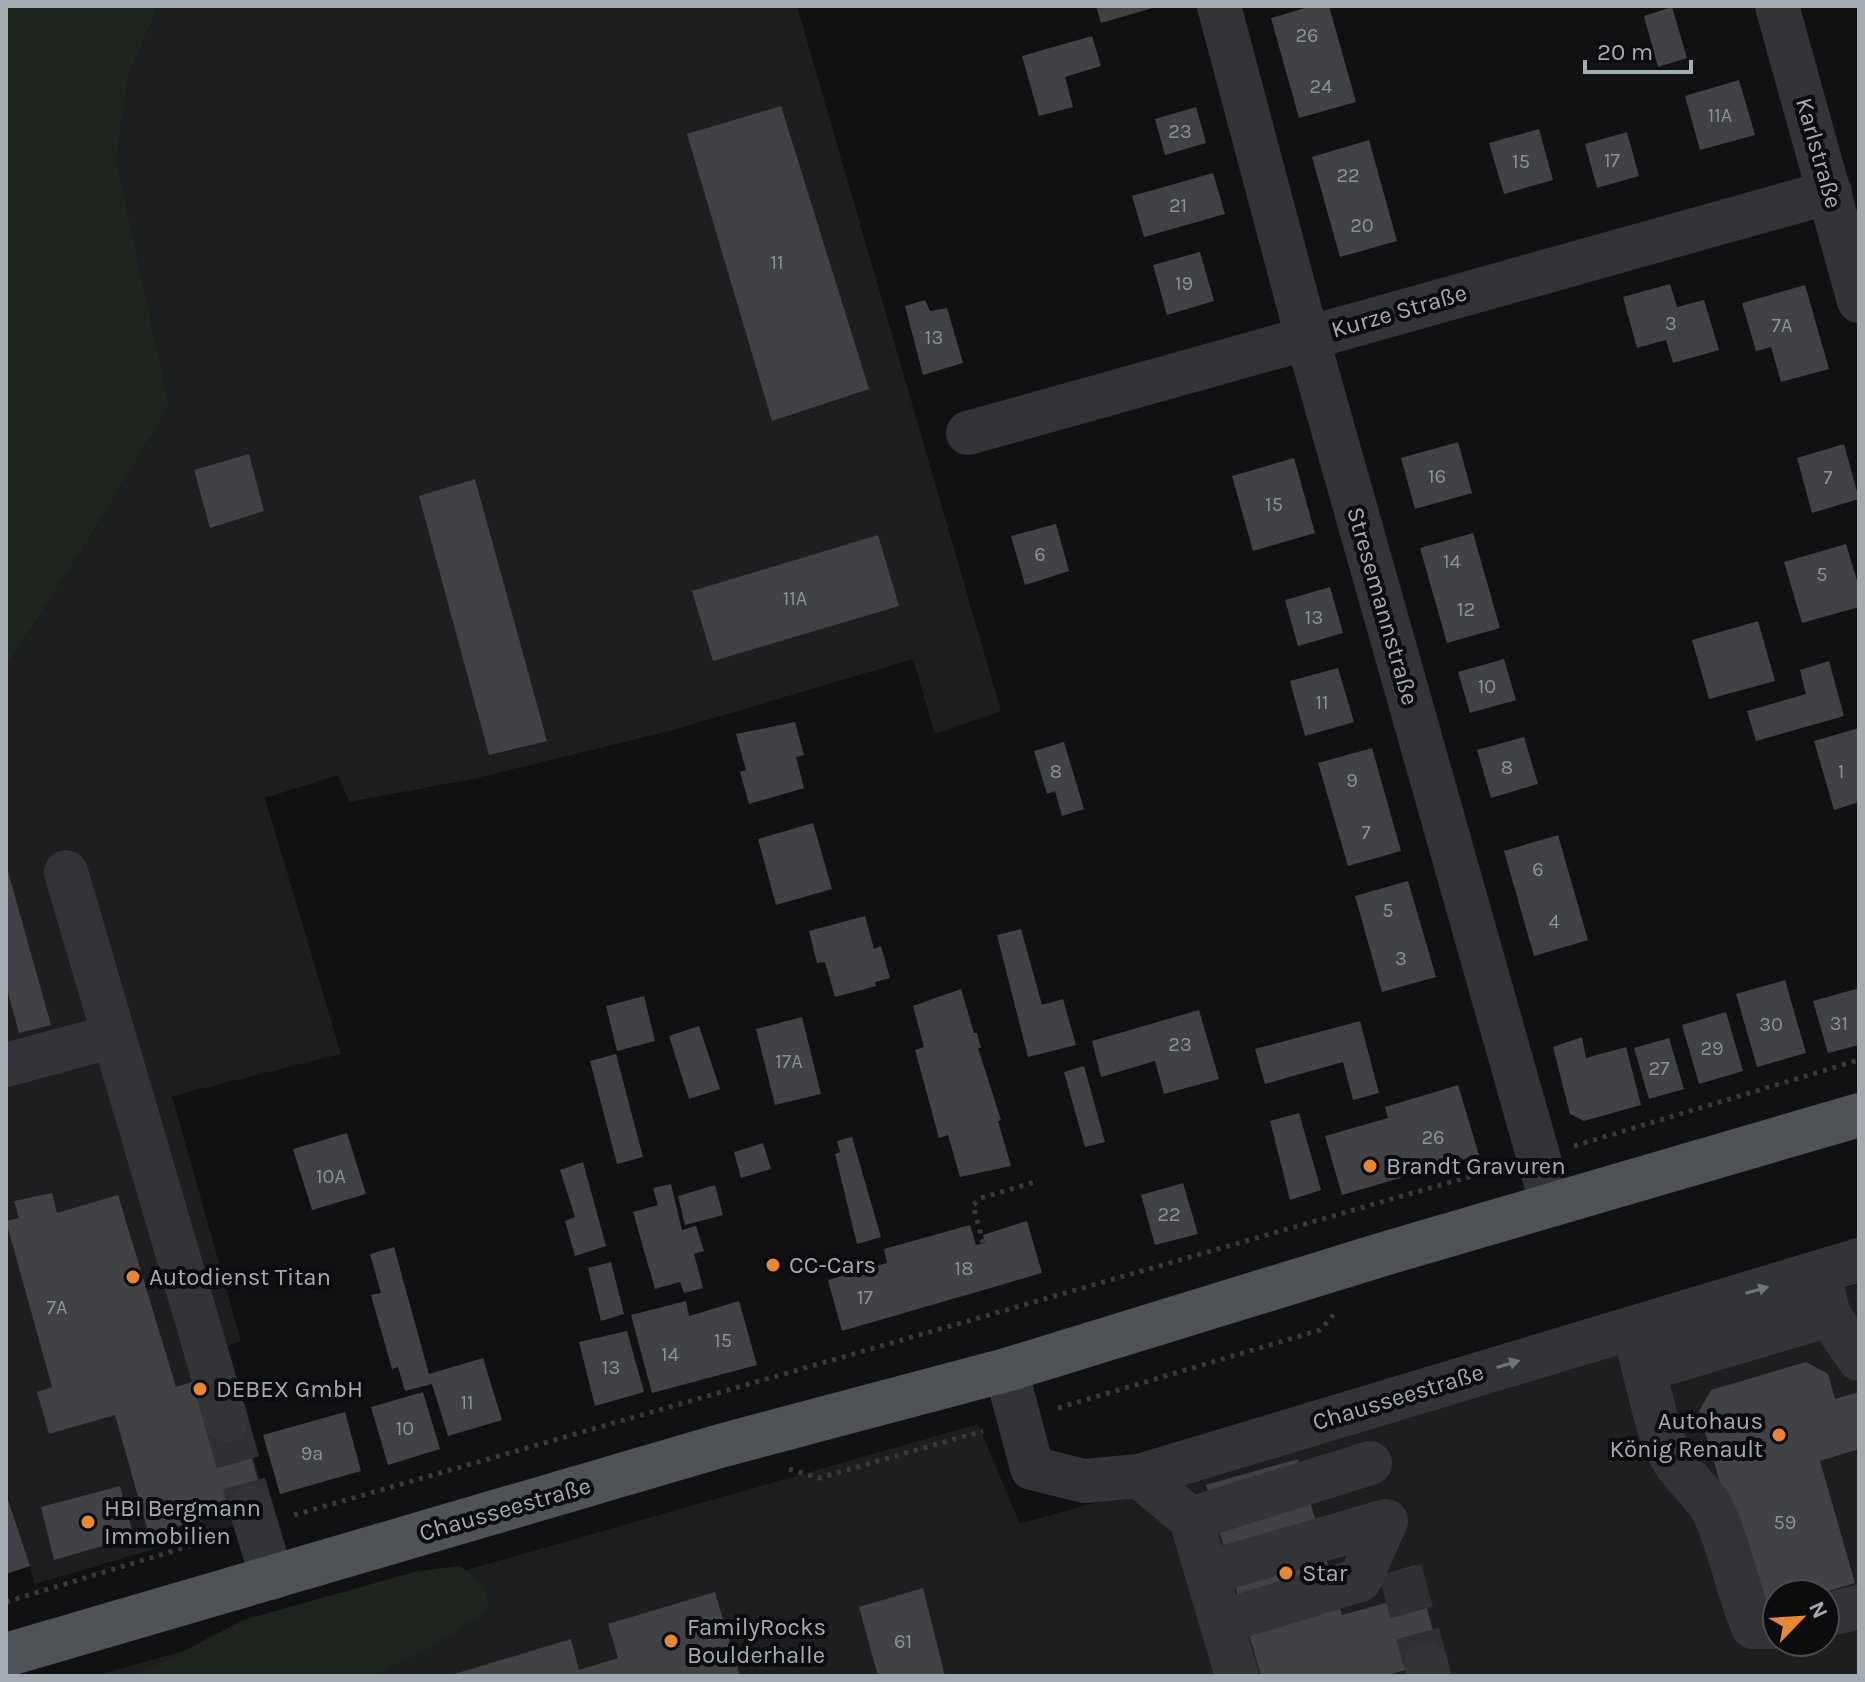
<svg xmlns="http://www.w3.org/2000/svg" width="1865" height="1682" viewBox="0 0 1865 1682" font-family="Karla,sans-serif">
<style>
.built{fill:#1d1e1f;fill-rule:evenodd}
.green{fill:#1e251e}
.building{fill:#404246}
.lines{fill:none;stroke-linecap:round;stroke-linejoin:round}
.minor-tunnel{stroke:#2e3033;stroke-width:44;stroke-dasharray:44 22;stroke-linecap:butt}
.path{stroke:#383b3e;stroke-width:5;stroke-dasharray:4 6;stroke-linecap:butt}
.minor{stroke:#323437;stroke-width:44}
.major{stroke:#4f5256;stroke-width:44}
.oneway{fill:#70757b}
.poi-dot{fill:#e88834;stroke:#0c0c0e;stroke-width:3}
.labels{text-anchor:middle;stroke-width:8;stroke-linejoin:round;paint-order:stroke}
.number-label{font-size:20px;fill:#8a9198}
.street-label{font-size:24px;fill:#a3abb3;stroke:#0c0c0e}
.poi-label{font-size:24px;fill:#a3abb3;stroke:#0c0c0e;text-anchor:start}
</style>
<rect width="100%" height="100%" fill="#111113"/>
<path class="built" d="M158,6H797L1001,711L935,734L913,659L677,729L478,778L349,802L338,775L265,798L341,1054L172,1096L241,1341L223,1347L270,1515L35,1584L6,1489V667L92,534L169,406L116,158L128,77Z
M1859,1284V1676H95L978,1424L1020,1524ZM1777,1594H1825V1642H1777Z"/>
<path class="green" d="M6,6H158L128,77L116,158L169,406L92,534L6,667Z
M460,1566L485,1586L489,1609L435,1645L371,1676H136L243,1620L418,1571Z"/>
<path class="building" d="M1096,6H1156V7L1101,23Z
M1312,6H1329L1356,102L1299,118L1271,18Z
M1672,7L1687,58L1658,67L1644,16Z
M1092,36L1101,66L1065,77L1073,107L1039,116L1022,56Z
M1739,80L1755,135L1700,150L1685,96Z
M781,106L869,389L772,421L687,134Z
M1196,107L1206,143L1165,155L1155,119Z
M1539,129L1553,180L1504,194L1489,143Z
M1627,132L1639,176L1597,188L1585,144Z
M1369,140L1397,241L1340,257L1312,157Z
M1213,173L1225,214L1144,237L1132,196Z
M1200,252L1214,301L1167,315L1153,265Z
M1670,284L1677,307L1704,300L1719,350L1673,363L1666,340L1637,348L1623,297Z
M1805,285L1829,369L1781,382L1771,347L1756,351L1742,303Z
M925,300L930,311L947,308L963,363L923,375L905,306Z
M1458,442L1472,493L1415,509L1401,458Z
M1844,444L1859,499L1812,513L1797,458Z
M249,454L264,511L210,528L194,470Z
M1294,458L1315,533L1253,551L1232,476Z
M475,479L547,741L489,755L419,496Z
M1056,524L1069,571L1025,585L1011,536Z
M1473,533L1500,628L1447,643L1420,548Z
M878,535L899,606L713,661L692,591Z
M1846,544L1859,587V607L1802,623L1784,562Z
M1330,587L1343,633L1298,646L1285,600Z
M1758,621L1775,681L1709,699L1692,640Z
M1504,659L1516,700L1470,713L1458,672Z
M1829,661L1844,716L1756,741L1747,711L1806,694L1800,670Z
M1338,668L1354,722L1305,736L1290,681Z
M795,722L804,755L796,757L804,788L749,804L740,772L746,770L736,734Z
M1859,728V802L1834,810L1814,741Z
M1524,737L1538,784L1491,798L1477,750Z
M1064,742L1084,809L1062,816L1055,791L1047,794L1034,751Z
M1372,748L1401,851L1348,866L1318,763Z
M813,823L832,889L776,905L758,839Z
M1558,835L1588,940L1534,956L1504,851Z
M7,868L51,1025L19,1033L6,985Z
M1408,881L1436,977L1382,992L1355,896Z
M865,916L874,949L881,946L890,978L875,982L876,986L835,997L825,962L817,963L809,931Z
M1021,929L1042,1005L1063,999L1076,1045L1028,1057L997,935Z
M1785,980L1806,1053L1757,1067L1736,994Z
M1859,988V1045L1828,1053L1813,1001Z
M961,989L974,1033H977L981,1048H978L1001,1120L998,1121L1011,1166L960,1177L948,1135L939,1138L915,1050L924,1047L913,1006Z
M644,996L655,1041L617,1051L606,1006Z
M1199,1010L1219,1079L1164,1094L1155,1061L1101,1077L1092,1041Z
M1726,1012L1743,1071L1699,1084L1682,1025Z
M802,1017L821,1094L775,1105L756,1029Z
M1360,1021L1379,1093L1353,1100L1343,1062L1265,1084L1255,1049Z
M699,1026L720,1089L689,1099L669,1036Z
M1582,1037L1586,1058L1626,1047L1641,1105L1584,1121L1570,1114L1553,1047Z
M1669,1038L1684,1089L1649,1099L1634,1048Z
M616,1054L643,1157L617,1164L590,1061Z
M1084,1066L1105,1142L1085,1147L1064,1072Z
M1458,1085L1479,1155L1342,1195L1325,1136L1388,1118L1385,1107Z
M1299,1113L1321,1190L1290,1200L1270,1121Z
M347,1133L366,1194L312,1210L293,1149Z
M852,1137L881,1237L857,1244L835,1154L840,1152L837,1141Z
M763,1143L771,1169L741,1178L734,1152Z
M583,1162L606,1246L575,1256L565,1221L575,1217L560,1170Z
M1183,1183L1198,1234L1155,1245L1141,1195Z
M671,1184L682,1230L696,1226L704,1251L694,1254L703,1288L684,1293L680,1282L655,1289L633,1212L658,1205L653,1188Z
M715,1185L723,1215L685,1225L678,1196Z
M52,1193L57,1213L118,1195L176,1387L204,1378L241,1420L264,1501L149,1535L115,1415L49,1434L37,1392L52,1387L6,1221L19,1218L14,1201Z
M1027,1221L1042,1273L842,1331L828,1280L887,1263L884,1249L970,1225L976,1245L985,1243L983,1235Z
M394,1247L429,1374L483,1358L502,1420L448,1436L432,1384L405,1391L398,1367L392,1369L371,1295L381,1293L370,1254Z
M611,1262L624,1314L601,1321L588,1268Z
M686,1301L689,1316L739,1301L757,1365L652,1393L631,1315Z
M627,1331L644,1392L595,1406L579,1342Z
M1806,1362L1828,1374L1835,1399L1859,1392V1449L1820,1461L1855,1583L1819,1594H1777V1606L1758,1612L1699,1411L1711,1390Z
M423,1392L440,1449L388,1465L371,1407Z
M345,1412L361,1471L280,1494L263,1435Z
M1298,1459L1342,1615L1393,1601L1386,1574L1415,1565L1441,1660L1384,1676H1261L1206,1485Z
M120,1486L134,1537L54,1560L41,1507Z
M6,1493L30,1566L6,1574Z
M923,1588L945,1676H878L859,1607Z
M715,1592L740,1676H448L571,1639L579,1670L618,1658L608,1624Z"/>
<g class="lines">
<path class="minor-tunnel" d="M226,1420L251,1508
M1400,1570L1426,1664"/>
<path class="path" d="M1574,1146L1859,1060
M983,1243L973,1205L981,1198L1038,1181
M1058,1408L1320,1330L1336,1312
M789,1469L819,1478L983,1431
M294,1515L1503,1167
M6,1602L219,1537"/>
<path class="minor" d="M1219,6L1307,337L1552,1205
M1777,6L1859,301
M968,433L1830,192
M66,872L226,1420
M6,1065L113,1036
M1829,1315L1859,1359
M1637,1342L1644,1370L1829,1315L1818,1272
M1006,1370L1032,1468L1084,1481L1139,1476L1859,1260
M1644,1370C1652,1400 1658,1436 1675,1463C1688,1482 1707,1495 1716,1517C1731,1552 1738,1591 1753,1627H1777
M1139,1476L1191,1519L1237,1676
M251,1508L272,1578
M1191,1519L1370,1463
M1207,1573L1386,1521
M1825,1615L1859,1607
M1221,1622L1360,1580L1386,1521
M1426,1664L1429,1676"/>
<path class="major" d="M6,1655L720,1446L1006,1370L1387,1253L1859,1115"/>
</g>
<defs><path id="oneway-solid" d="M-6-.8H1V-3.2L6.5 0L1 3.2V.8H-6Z" transform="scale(2)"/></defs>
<g class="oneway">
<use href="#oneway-solid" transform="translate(1757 1290) rotate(-16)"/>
<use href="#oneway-solid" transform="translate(1508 1364) rotate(-17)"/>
</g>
<g class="poi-dot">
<circle cx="1370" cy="1166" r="8"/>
<circle cx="773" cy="1265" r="8"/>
<circle cx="133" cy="1277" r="8"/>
<circle cx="200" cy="1389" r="8"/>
<circle cx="1779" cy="1435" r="8"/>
<circle cx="88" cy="1522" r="8"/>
<circle cx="1286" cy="1573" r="8"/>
<circle cx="671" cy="1641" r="8"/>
</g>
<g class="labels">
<g class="number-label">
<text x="1307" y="42">26</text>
<text x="1321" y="93">24</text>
<text x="1720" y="122">11A</text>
<text x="1180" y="138">23</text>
<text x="1612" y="167">17</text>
<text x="1521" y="168">15</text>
<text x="1348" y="182">22</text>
<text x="1178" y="212">21</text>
<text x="1362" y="232">20</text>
<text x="777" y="269">11</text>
<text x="1184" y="290">19</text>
<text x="1671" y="330">3</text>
<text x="1782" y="332">7A</text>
<text x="934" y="344">13</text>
<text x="1437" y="483">16</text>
<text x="1828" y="484">7</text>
<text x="1274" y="511">15</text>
<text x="1040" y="561">6</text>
<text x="1452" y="568">14</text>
<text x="1822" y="581">5</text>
<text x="795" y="605">11A</text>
<text x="1466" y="616">12</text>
<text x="1314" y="624">13</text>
<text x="1487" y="693">10</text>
<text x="1322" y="709">11</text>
<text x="1507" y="774">8</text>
<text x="1056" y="778">8</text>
<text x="1841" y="778">1</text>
<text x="1352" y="787">9</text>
<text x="1366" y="839">7</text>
<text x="1538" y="876">6</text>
<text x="1388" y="917">5</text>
<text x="1554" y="928">4</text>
<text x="1401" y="965">3</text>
<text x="1839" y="1030">31</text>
<text x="1771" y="1031">30</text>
<text x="1180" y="1051">23</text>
<text x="1712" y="1055">29</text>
<text x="789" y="1068">17A</text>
<text x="1659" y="1075">27</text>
<text x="1433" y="1144">26</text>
<text x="331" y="1183">10A</text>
<text x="1169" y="1221">22</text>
<text x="964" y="1275">18</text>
<text x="865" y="1304">17</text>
<text x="57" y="1314">7A</text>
<text x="723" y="1347">15</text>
<text x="670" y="1361">14</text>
<text x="611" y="1374">13</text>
<text x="467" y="1409">11</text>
<text x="405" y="1435">10</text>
<text x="312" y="1460">9a</text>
<text x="1785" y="1529">59</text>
<text x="903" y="1648">61</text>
</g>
<g class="street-label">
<text transform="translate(1819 153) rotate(74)" y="8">Karlstraße</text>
<text transform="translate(1399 311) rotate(-16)" y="8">Kurze Straße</text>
<text transform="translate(1383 606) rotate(74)" y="8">Stresemannstraße</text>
<text transform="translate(1398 1397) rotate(-17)" y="8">Chausseestraße</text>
<text transform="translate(505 1509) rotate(-16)" y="8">Chausseestraße</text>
</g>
<g class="poi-label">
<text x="1386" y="1174">Brandt Gravuren</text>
<text x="789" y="1273">CC-Cars</text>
<text x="149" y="1285">Autodienst Titan</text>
<text x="216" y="1397">DEBEX GmbH</text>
<text x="1763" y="1429" text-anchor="end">Autohaus<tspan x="1763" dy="28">König Renault</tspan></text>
<text x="104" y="1516">HBI Bergmann<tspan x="104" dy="28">Immobilien</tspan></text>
<text x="1302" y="1581">Star</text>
<text x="687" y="1635">FamilyRocks<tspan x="687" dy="28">Boulderhalle</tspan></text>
</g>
</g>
<rect width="1865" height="1682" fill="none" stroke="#a3abb3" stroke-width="16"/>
<g transform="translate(1801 1618) rotate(65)"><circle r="38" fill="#0c0c0e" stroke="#484c50" stroke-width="2"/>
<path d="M0-6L14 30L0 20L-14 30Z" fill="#e88834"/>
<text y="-12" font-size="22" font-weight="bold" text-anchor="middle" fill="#a3abb3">N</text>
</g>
<path d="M1585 60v12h106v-12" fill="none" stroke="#a3abb3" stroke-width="4"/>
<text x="1597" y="60" font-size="24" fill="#a3abb3" stroke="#0c0c0e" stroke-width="6" paint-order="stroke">20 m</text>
</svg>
